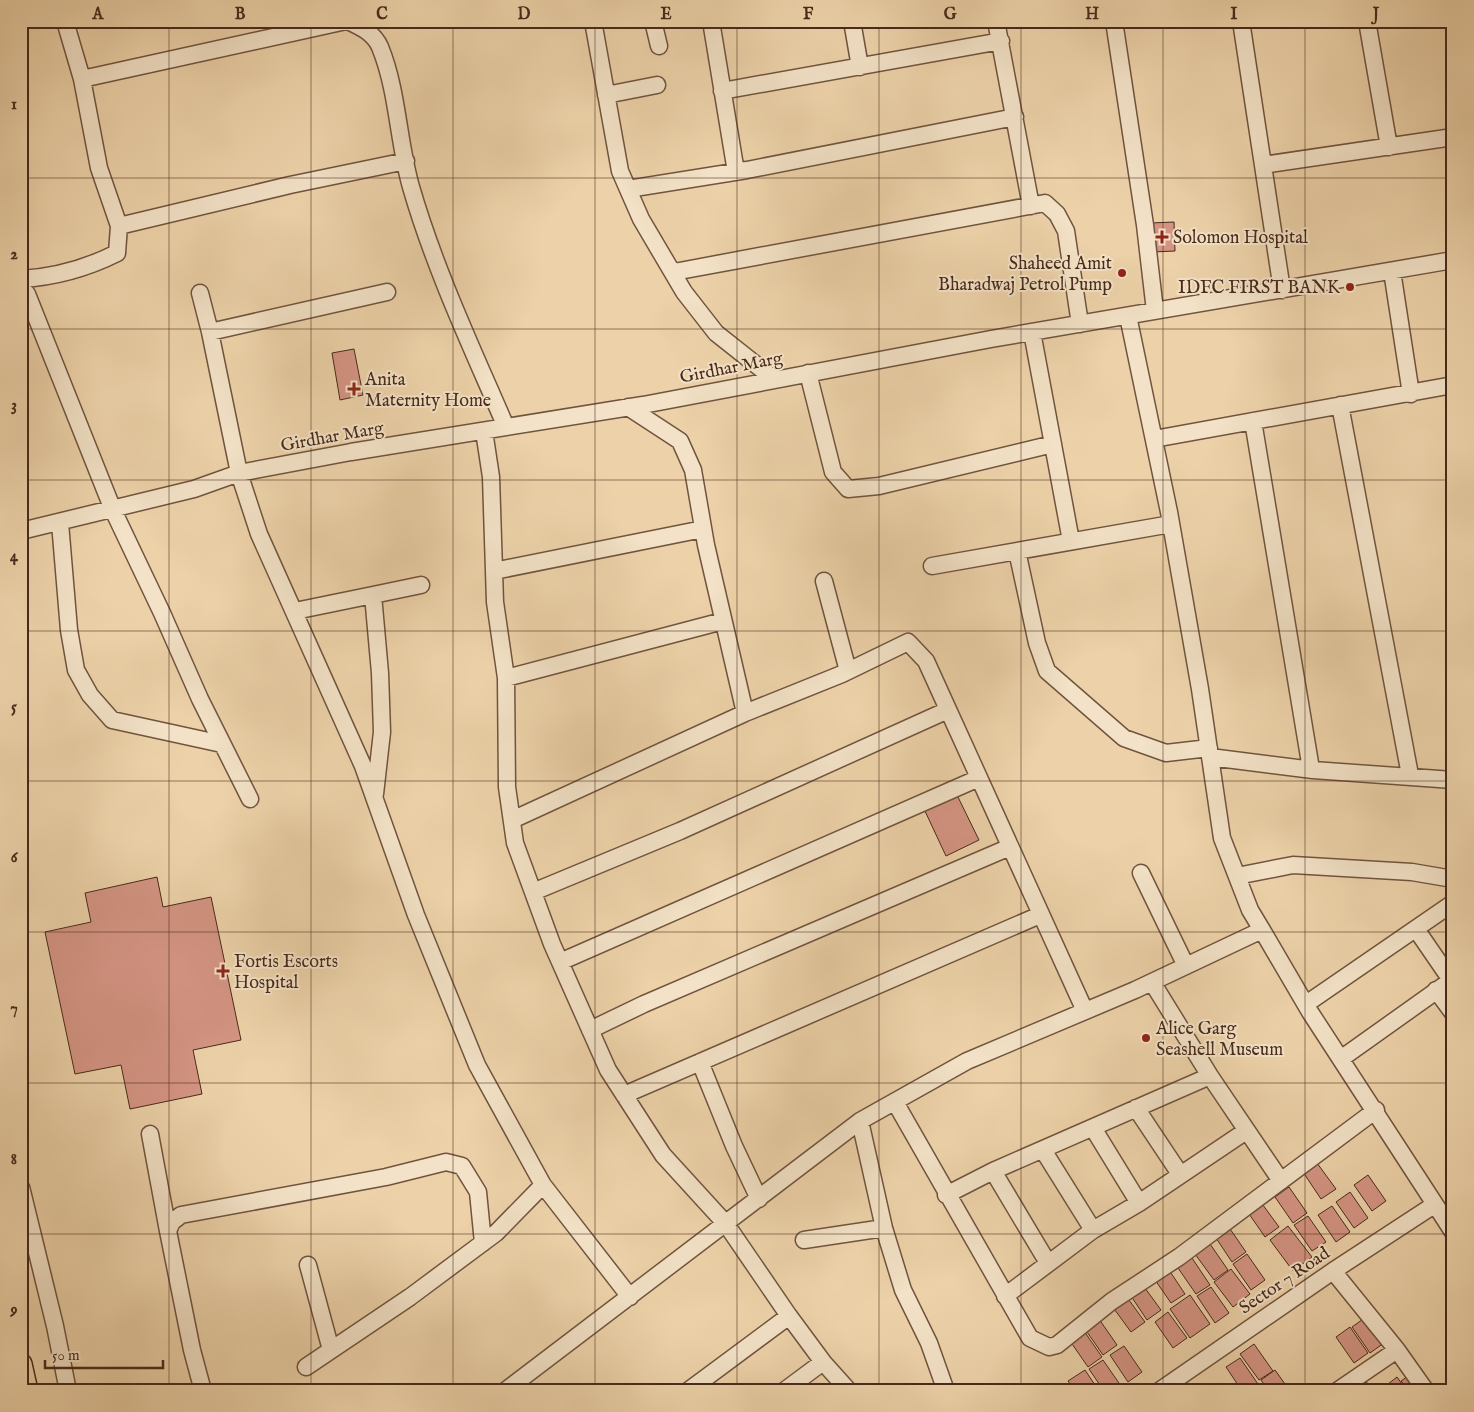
<svg xmlns="http://www.w3.org/2000/svg" width="1474" height="1412" viewBox="0 0 1474 1412" font-family="'IM FELL English',serif">
<style>
.building{fill:#d59584;stroke:#472a1b}
.lines{fill:none;stroke-linecap:round;stroke-linejoin:round}
.minor-casing{stroke:#70543e;stroke-width:19}
.major-casing{stroke:#472a1b;stroke-width:24}
.minor{stroke:#f3e2c7;stroke-width:16}
.major{stroke:#edd2a9;stroke-width:21}
.grid{fill:none;stroke:#472a1b;stroke-width:1;stroke-opacity:0.55}
.poi-dot{fill:#8f2418;stroke:#f3e2c7;stroke-width:2}
.labels{text-anchor:middle;stroke-width:4;stroke-linejoin:round;paint-order:stroke}
.poi-label{font-size:18px;fill:#472a1b;stroke:#f3e2c7;text-anchor:start}
.street-label{font-size:18px;fill:#472a1b;stroke:#f3e2c7}
.neatline{fill:none;stroke:#472a1b;stroke-width:2}
.grid-label{font-size:16px;text-anchor:middle;font-weight:bold;fill:#472a1b}
</style>
<rect width="100%" height="100%" fill="#edd2a9"/>
<filter id="stains"><feTurbulence type="fractalNoise" baseFrequency=".004" numOctaves="4"/><feColorMatrix values="0 0 0 0 .2 0 0 0 0 .09 0 0 0 0 .02 0 0 0 .5 -.17"/></filter>
<radialGradient id="worn" r=".72"><stop offset=".6" stop-color="#630" stop-opacity="0"/><stop offset="1" stop-color="#630" stop-opacity=".3"/></radialGradient>
<path class="building" d="M1174,222L1175,251L1152,252L1150,223Z
M354,349L363,395L340,400L332,353Z
M956,793L979,840L946,856L924,809Z
M157,877L163,907L211,897L241,1040L193,1050L202,1094L130,1109L121,1065L75,1074L45,932L91,922L85,893Z
M1317,1163L1336,1189L1321,1199L1303,1172Z
M1368,1175L1386,1201L1372,1211L1354,1185Z
M1289,1187L1307,1213L1293,1223L1275,1197Z
M1350,1192L1368,1218L1354,1228L1336,1202Z
M1260,1201L1279,1227L1265,1237L1247,1211Z
M1332,1206L1350,1232L1336,1242L1318,1215Z
M1308,1216L1326,1242L1312,1251L1294,1225Z
M1228,1226L1246,1252L1232,1262L1214,1235Z
M1288,1226L1312,1257L1293,1271L1270,1240Z
M1210,1244L1228,1270L1214,1280L1195,1254Z
M1247,1254L1265,1280L1251,1290L1233,1264Z
M1192,1258L1210,1285L1196,1294L1178,1268Z
M1167,1267L1185,1294L1171,1303L1153,1277Z
M1231,1269L1250,1294L1233,1307L1214,1282Z
M1142,1284L1161,1310L1147,1320L1129,1293Z
M1211,1287L1229,1313L1215,1323L1197,1296Z
M1190,1295L1210,1324L1190,1338L1170,1309Z
M1126,1296L1145,1322L1131,1332L1112,1306Z
M1168,1312L1187,1338L1173,1348L1155,1322Z
M1366,1317L1384,1343L1370,1353L1352,1327Z
M1099,1319L1117,1345L1103,1355L1085,1329Z
M1350,1327L1368,1353L1354,1363L1336,1337Z
M1084,1331L1102,1357L1088,1367L1070,1341Z
M1254,1344L1273,1371L1259,1380L1240,1354Z
M1124,1346L1142,1372L1128,1382L1110,1355Z
M1240,1358L1258,1384L1249,1391H1242L1226,1367Z
M1103,1360L1121,1386L1114,1391H1104L1089,1369Z
M1085,1370L1099,1391H1075L1068,1381Z
M1275,1370L1290,1391H1269L1261,1380Z
M1411,1374L1423,1391H1409L1401,1381Z
M1397,1377L1407,1391H1393L1388,1384Z
M1364,1378L1372,1391H1361L1356,1384Z
M1261,1384L1266,1391H1252Z"/>
<g class="lines">
<defs>
<path id="minor" d="M348,21C361,27 374,33 380,47C398,91 398,142 411,187C435,270 472,348 506,427
M593,21L620,171L641,219L684,292L716,333L774,379
M653,21L659,46
M711,21L736,172
M852,21L860,67
M996,21L1031,206
M1114,21L1145,225L1155,311
M1241,21L1282,290
M1367,21L1389,147
M82,79L346,21
M722,91L1001,41
M606,95L657,85
M1263,165L1453,137
M628,189L747,170L1015,117
M119,226L290,185L406,161
M1392,271L1411,394
M674,272L1045,203L1057,214L1066,231L1080,324
M21,279C55,277 87,268 117,253L119,226L99,168L82,79L67,28
M21,289L27,294L113,510L162,613L200,699L250,799
M387,292L210,332L239,473L259,534L363,766L416,915L477,1065L543,1185L630,1297
M200,293L210,332
M1128,316L1169,512L1200,689L1222,838L1250,910L1262,930L1310,1012L1453,1232
M1032,332L1071,541
M808,373L833,472L848,489L879,486L1053,444
M1340,405L1410,775
M628,407L680,441L693,470L706,545L745,713
M1253,421L1311,769
M484,431L491,477L495,602L506,678L507,787L515,843L552,944L608,1070L663,1155L726,1224L789,1316L823,1362L849,1391
M1154,439L1453,385
M60,523L69,630L76,670L90,695L112,720L222,744
M21,531L194,489L239,473L351,452L643,405L991,339L1453,260
M1017,551L1037,643L1047,671L1124,738L1166,753L1209,748
M932,566L1171,524
M494,571L703,529
M824,581L848,671
M373,595L421,585
M295,611L373,595L380,673L382,732L375,794
M506,678L723,621
M1210,757L1313,770L1453,780
M512,820L745,713L842,674L908,642L926,661L1085,1011
M1141,873L1186,966
M1237,876L1293,865L1412,872L1453,879
M533,892L680,831L948,710
M1416,929L1451,980
M560,962L979,778
M1152,982L1210,1076L1281,1181
M1436,990L1453,1013
M1306,1004L1453,903
M590,1030L644,1004L1010,847
M1342,1058L1453,979
M700,1062L734,1146L759,1199
M624,1095L1040,915
M895,1102L1030,1338L1049,1347L1057,1345L1112,1301L1179,1257L1376,1110
M1136,1108L1180,1174
M860,1121L884,1228L903,1290L929,1343L946,1391
M1093,1128L1139,1203
M150,1134L168,1231
M1043,1150L1093,1230
M993,1171L1048,1263
M21,1187L55,1326L68,1391
M946,1195L993,1171L1210,1076
M804,1240L884,1228
M308,1265L331,1350
M1333,1271L1397,1350L1426,1391
M1005,1296L1093,1230L1139,1203L1246,1131
M306,1367L410,1297L496,1233L543,1185
M203,1391L192,1350L168,1231L172,1222L181,1215L386,1177L446,1162L462,1166L478,1192L483,1243
M505,1391L860,1121L967,1061L1135,990L1262,930
M688,1391L789,1316
M784,1391L823,1362
M1159,1391L1333,1271L1434,1205
M1337,1391L1397,1350"/>
<path id="major" d="M21,1364L27,1391"/>
</defs>
<use href="#minor" class="minor-casing"/>
<use href="#major" class="major-casing"/>
<use href="#minor" class="minor"/>
<use href="#major" class="major"/>
</g>
<path class="grid" d="M169,21V1391M311,21V1391M453,21V1391M595,21V1391M737,21V1391M879,21V1391M1021,21V1391M1163,21V1391M1305,21V1391M21,178H1453M21,329H1453M21,480H1453M21,631H1453M21,781H1453M21,932H1453M21,1083H1453M21,1234H1453"/>
<g class="poi-dot">
<path d="M1159.5 229.5h5v5h5v5h-5v5h-5v-5h-5v-5h5z"/>
<circle cx="1122" cy="273" r="5"/>
<circle cx="1350" cy="287" r="5"/>
<path d="M351.5 381.5h5v5h5v5h-5v5h-5v-5h-5v-5h5z"/>
<path d="M220.5 963.5h5v5h5v5h-5v5h-5v-5h-5v-5h5z"/>
<circle cx="1146" cy="1038" r="5"/>
</g>
<g class="labels">
<g class="poi-label">
<text x="1173" y="243">Solomon Hospital</text>
<text x="1112" y="269" text-anchor="end">Shaheed Amit<tspan x="1112" dy="21">Bharadwaj Petrol Pump</tspan></text>
<text x="1340" y="293" text-anchor="end">IDFC FIRST BANK</text>
<text x="365" y="385">Anita<tspan x="365" dy="21">Maternity Home</tspan></text>
<text x="234" y="967">Fortis Escorts<tspan x="234" dy="21">Hospital</tspan></text>
<text x="1156" y="1034">Alice Garg<tspan x="1156" dy="21">Seashell Museum</tspan></text>
</g>
<g class="street-label">
<text transform="translate(731 367) rotate(-11)" y="6">Girdhar Marg</text>
<text transform="translate(332 436) rotate(-10)" y="6">Girdhar Marg</text>
<text transform="translate(1284 1280) rotate(-34)" y="6">Sector 7 Road</text>
</g>
</g>
<rect width="1474" height="1412" fill="none" stroke="#edd2a9" stroke-width="55"/>
<path d="M45 1360v8h118v-8" fill="none" stroke="#472a1b" stroke-width="2.5"/>
<text x="52" y="1360" font-size="15" fill="#472a1b" stroke="#f3e2c7" stroke-width="4" paint-order="stroke">50 m</text>
<rect x="28" y="28" width="1418" height="1356" class="neatline"/>
<g class="grid-label">
<text x="98" y="19">A</text>
<text x="240" y="19">B</text>
<text x="382" y="19">C</text>
<text x="524" y="19">D</text>
<text x="666" y="19">E</text>
<text x="808" y="19">F</text>
<text x="950" y="19">G</text>
<text x="1092" y="19">H</text>
<text x="1234" y="19">I</text>
<text x="1376" y="19">J</text>
<text x="14" y="109">1</text>
<text x="14" y="259">2</text>
<text x="14" y="410">3</text>
<text x="14" y="561">4</text>
<text x="14" y="712">5</text>
<text x="14" y="862">6</text>
<text x="14" y="1013">7</text>
<text x="14" y="1164">8</text>
<text x="14" y="1315">9</text>
</g>
<rect width="100%" height="100%" filter="url(#stains)"/>
<rect width="100%" height="100%" fill="url(#worn)"/>
</svg>
